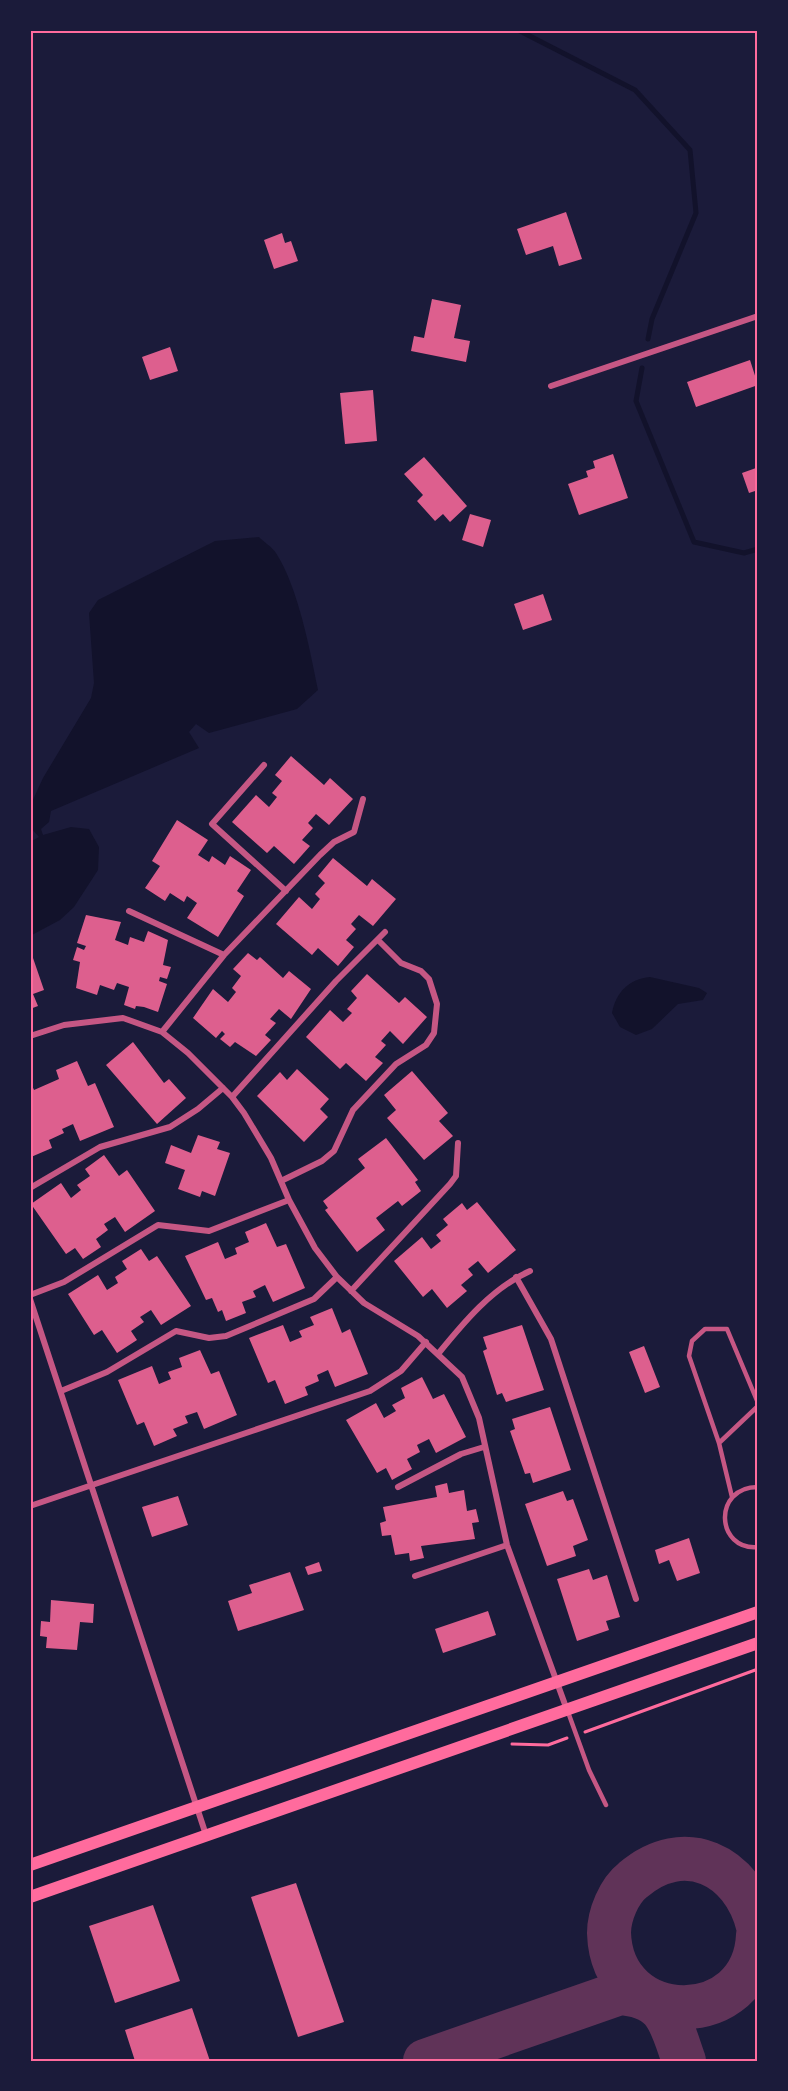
<svg xmlns="http://www.w3.org/2000/svg" width="788" height="2091" viewBox="0 0 788 2091" font-family="Karla,sans-serif">
<style>
.water{fill:#12122b}
.lines{fill:none;stroke-linecap:round;stroke-linejoin:round}
.stream{stroke:#12122b;stroke-width:5}
.taxiway{stroke:#603358;stroke-width:44}
.building{fill:#dd5f8e}
.path{stroke:#ff6b9d;stroke-width:3}
.service{stroke:#c65784;stroke-width:4.5}
.minor{stroke:#c65784;stroke-width:6}
.secondary{stroke:#ff6b9d;stroke-width:12}
.neatline{fill:none;stroke:#ff6b9d;stroke-width:2}
</style>
<rect width="100%" height="100%" fill="#1b1b3a"/>
<path class="water" d="M259,537C264,542 272,547 276,553C298,587 310,650 318,690L297,709L209,733L196,724L189,732L199,748L51,811L49,822L41,829L43,835L71,827L89,829L99,847L98,870L74,907L60,920L30,936V842L39,837L30,827L31,804L43,778L91,698L94,683L89,613L98,600L215,541Z
M650,977L699,988L707,993L703,1000L678,1004L652,1029L636,1035L620,1027L612,1013C616,992 629,979 650,977Z"/>
<g class="lines">
<path class="stream" d="M518,30L635,90L690,150L696,213L652,319L648,339
M642,368L636,401L694,542L744,553L758,549"/>
<path class="taxiway" d="M758,1926C743,1865 684,1836 633,1880C619,1891 609,1915 609,1933C612,2031 754,2032 758,1935
M425,2061L620,1993C668,1997 670,2022 684,2061"/>
</g>
<path class="building" d="M566,212L582,259L559,266L553,246L526,255L517,229Z
M282,233L285,243L291,241L298,261L274,269L264,240Z
M432,299L461,305L454,338L470,341L466,362L411,351L414,336L424,338Z
M170,347L178,371L150,380L142,357Z
M750,360L758,385L696,407L687,382Z
M373,390L377,441L345,444L340,393Z
M613,454L628,498L579,515L568,484L588,477L586,471L595,468L593,461Z
M424,457L467,506L450,522L443,514L435,521L417,501L423,495L404,474Z
M756,468L758,490L749,493L742,473Z
M470,514L491,520L483,547L462,540Z
M543,594L552,620L523,630L514,604Z
M291,756L324,785L330,778L353,799L329,825L316,814L308,823L313,828L302,840L310,846L294,864L274,846L267,853L232,822L256,795L269,807L277,797L272,793L282,781L275,775Z
M177,820L208,840L198,855L209,862L212,856L225,865L230,856L251,870L237,891L244,896L218,937L187,918L197,903L187,896L184,902L170,893L165,901L145,888L160,866L152,861Z
M333,858L367,886L372,879L396,899L373,926L359,915L351,924L356,929L346,940L354,947L338,966L318,948L312,955L276,924L299,897L312,909L320,899L315,894L325,883L318,876Z
M86,915L121,922L115,940L128,945L130,937L144,942L148,931L168,940L163,965L171,967L167,979L160,977L159,981L167,984L158,1012L144,1007L136,1006L135,1009L124,1005L129,987L117,983L114,990L100,985L97,995L76,988L80,962L73,960L77,947L84,950L86,946L77,943Z
M248,953L257,960L260,957L283,978L289,971L311,989L291,1019L279,1009L270,1019L276,1023L265,1035L271,1040L256,1056L235,1042L230,1047L220,1039L225,1034L222,1031L216,1038L193,1018L213,989L228,1002L236,992L232,988L241,976L233,969Z
M33,958L44,990L33,994L38,1006L30,1009V959Z
M367,974L399,1003L405,997L427,1017L403,1044L390,1031L381,1041L386,1045L375,1057L383,1063L366,1081L346,1063L340,1069L306,1037L330,1010L343,1022L352,1013L347,1009L357,998L351,991Z
M133,1042L164,1083L169,1079L186,1098L157,1124L106,1065Z
M77,1061L88,1086L95,1083L114,1127L80,1141L73,1124L62,1129L64,1133L49,1140L52,1148L31,1157L30,1081L34,1090L59,1079L56,1070Z
M297,1069L329,1099L320,1109L328,1117L304,1142L257,1096L280,1072L287,1080Z
M412,1071L448,1113L439,1121L453,1136L424,1160L387,1118L396,1110L384,1095Z
M198,1135L220,1142L217,1149L230,1153L215,1196L202,1191L200,1197L178,1189L185,1170L165,1163L171,1145L191,1153Z
M386,1138L418,1180L415,1182L421,1191L402,1206L398,1201L376,1218L385,1230L357,1252L325,1210L328,1208L323,1201L365,1168L358,1159Z
M104,1155L119,1176L127,1170L155,1211L125,1232L115,1217L104,1224L108,1230L96,1239L101,1247L83,1259L75,1248L66,1254L31,1204L61,1183L71,1198L81,1190L77,1185L90,1176L85,1169Z
M477,1202L516,1250L488,1273L478,1261L468,1269L473,1275L461,1285L467,1291L447,1308L432,1289L423,1297L394,1261L422,1237L431,1249L441,1241L436,1235L448,1225L443,1219L462,1203L467,1210Z
M266,1223L277,1247L286,1244L305,1288L273,1302L265,1285L253,1291L256,1297L242,1302L246,1313L226,1321L222,1310L218,1312L212,1298L206,1300L185,1256L218,1242L225,1259L237,1254L235,1248L249,1242L245,1232Z
M141,1249L149,1261L157,1256L191,1306L161,1325L151,1310L140,1317L144,1322L131,1331L137,1340L117,1353L102,1330L94,1335L68,1294L98,1275L107,1290L118,1283L115,1277L127,1269L122,1261Z
M332,1308L342,1333L350,1329L368,1374L335,1387L328,1370L317,1375L319,1381L305,1387L308,1395L285,1404L275,1380L268,1383L249,1338L283,1325L290,1342L302,1337L299,1331L314,1325L310,1317Z
M522,1325L544,1390L506,1402L502,1393L497,1395L483,1351L487,1349L483,1337Z
M644,1346L660,1387L645,1393L629,1352Z
M200,1350L211,1374L219,1371L237,1415L204,1429L197,1412L185,1416L188,1423L173,1429L177,1436L154,1446L144,1422L137,1425L118,1380L152,1366L159,1384L171,1379L168,1372L182,1367L179,1358Z
M422,1377L433,1399L444,1394L466,1437L436,1453L429,1439L417,1445L420,1452L407,1459L412,1469L392,1480L386,1468L377,1473L346,1420L376,1403L384,1418L396,1411L392,1405L405,1398L401,1388Z
M550,1407L571,1470L533,1483L530,1473L525,1474L510,1431L515,1429L512,1419Z
M447,1483L449,1493L464,1490L467,1511L476,1509L479,1522L472,1523L475,1539L421,1546L424,1558L410,1561L409,1553L395,1555L391,1535L382,1536L380,1523L386,1521L383,1507L437,1497L435,1486Z
M563,1491L567,1501L573,1499L588,1540L573,1546L576,1556L547,1566L525,1504Z
M178,1496L188,1525L152,1537L142,1507Z
M689,1538L700,1573L677,1581L669,1560L659,1564L655,1550Z
M319,1562L322,1571L308,1575L305,1567Z
M589,1569L593,1580L607,1575L620,1617L606,1621L609,1630L577,1641L557,1579Z
M290,1572L304,1610L238,1631L228,1601L252,1593L249,1585Z
M51,1600L94,1604L93,1623L80,1622L77,1650L46,1648L47,1637L40,1636L41,1621L50,1622Z
M488,1611L496,1635L443,1653L435,1629Z
M296,1883L344,2022L298,2037L251,1897Z
M153,1905L180,1981L115,2003L89,1926Z
M192,2008L210,2061H135L125,2030Z"/>
<g class="lines">
<path class="path" d="M585,1732L758,1669
M512,1744L548,1745L567,1738"/>
<path class="service" d="M719,1443L758,1406
M758,1487C712,1487 716,1551 758,1547
M732,1497L719,1443L689,1356L692,1341L705,1329H727L758,1403
M568,1712L589,1770L606,1805"/>
<path class="minor" d="M551,386L758,316
M264,765L212,824L286,891
M129,911L224,955
M162,1032L224,955L320,855L334,842L354,832L363,799
M30,1036L64,1025L123,1018L162,1032L188,1053L232,1097L244,1113L271,1158L289,1200L315,1248L337,1277L364,1303L418,1336L462,1377L479,1418L507,1545L567,1710
M232,1097L336,981L385,932
M281,1181L322,1161L334,1151L353,1110L396,1064L426,1045L434,1033L437,1004L429,979L421,971L401,963L378,940
M30,1188L100,1147L170,1127L198,1109L223,1088
M516,1277L551,1339L636,1599
M351,1291L450,1184L456,1176L458,1143
M30,1295L64,1282L158,1225L209,1231L289,1200
M30,1299L206,1835
M438,1354C464,1322 492,1288 530,1271
M61,1391L107,1372L176,1331L209,1338L226,1336L314,1299L337,1277
M398,1487L461,1454L484,1447
M30,1506L370,1391L401,1371L426,1342
M415,1576L507,1545"/>
<path class="secondary" d="M30,1865L758,1612
M30,1897L758,1643"/>
</g>
<rect width="788" height="2091" fill="none" stroke="#1b1b3a" stroke-width="63"/>
<rect x="32" y="32" width="724" height="2028" class="neatline"/>
</svg>
